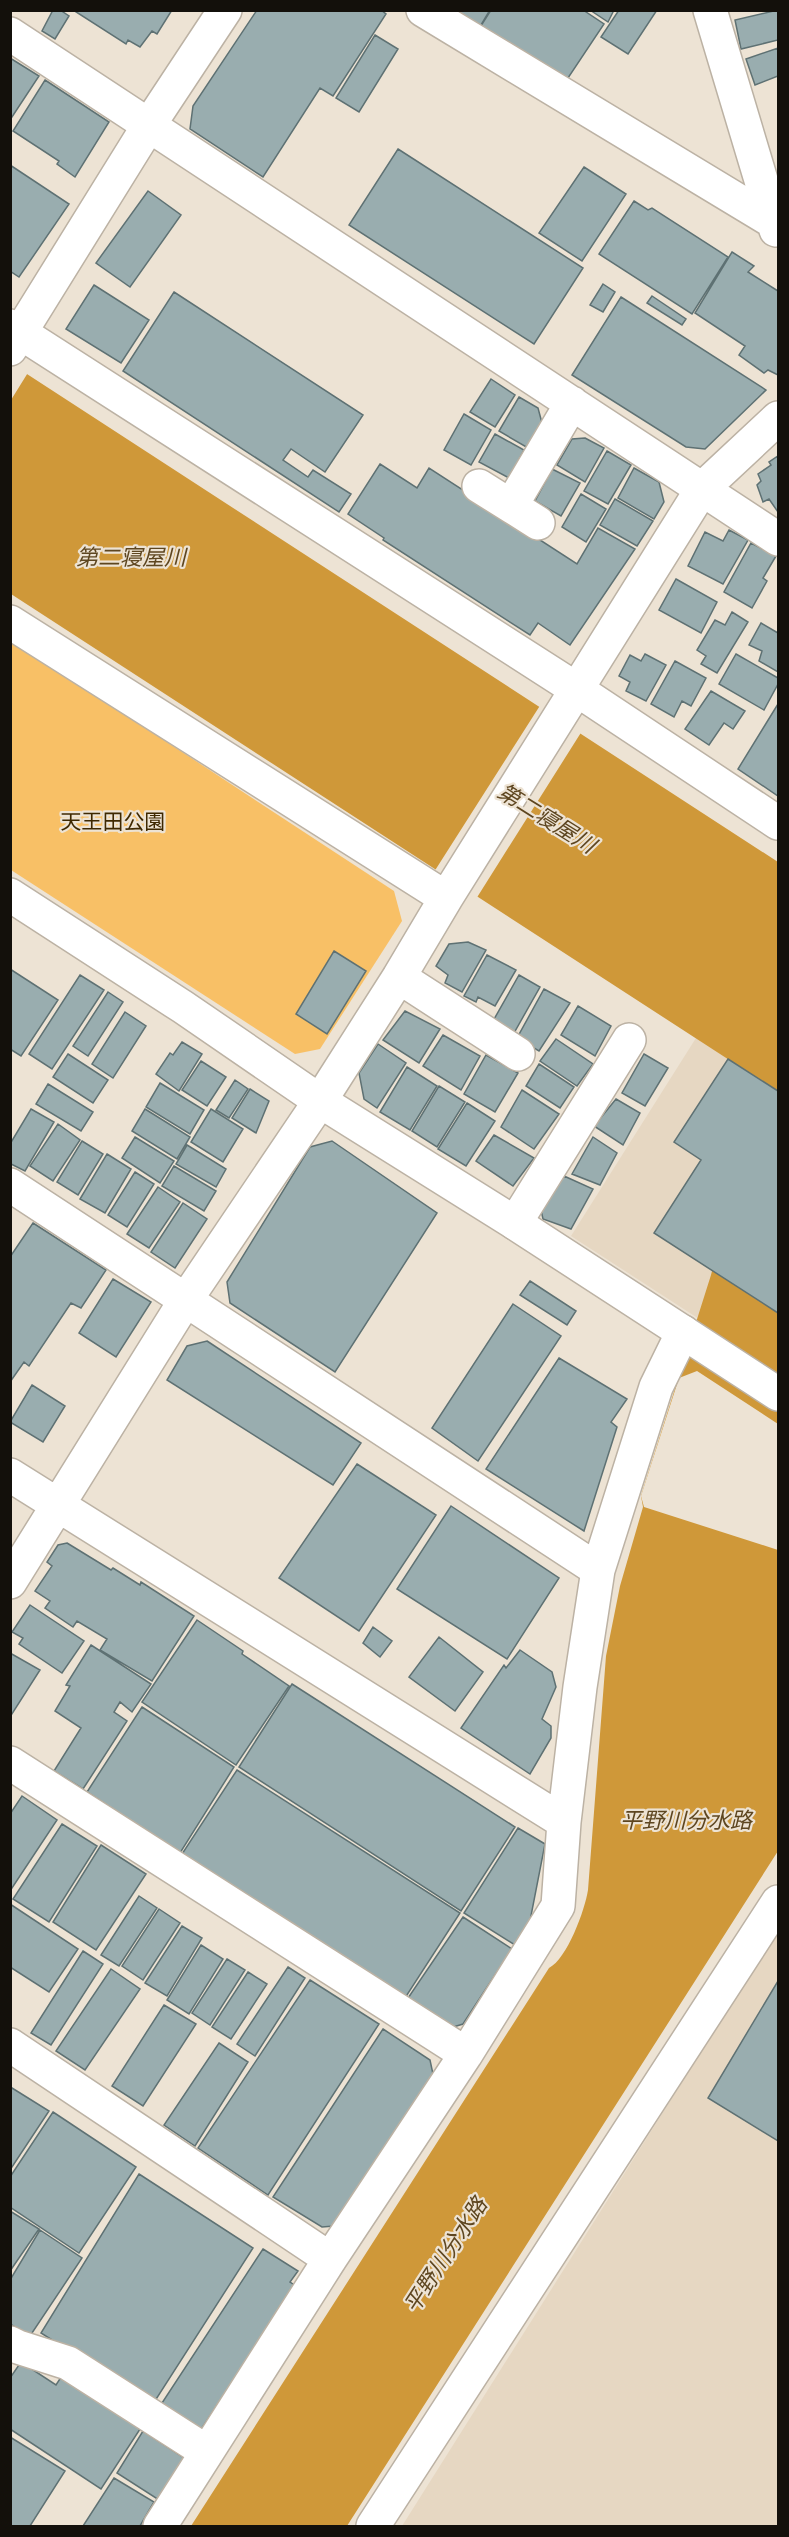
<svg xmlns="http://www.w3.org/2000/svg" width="789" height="2537" viewBox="0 0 789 2537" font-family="'Titillium Web','Noto Sans JP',sans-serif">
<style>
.built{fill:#e6d7c2}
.green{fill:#f8c066}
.water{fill:#cf9839}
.pier{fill:#ede3d4}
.building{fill:#99adaf;stroke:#5e7173;stroke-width:1.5}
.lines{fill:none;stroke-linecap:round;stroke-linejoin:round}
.street-casing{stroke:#bcb2a4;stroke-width:36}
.secondary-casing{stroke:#bcb2a4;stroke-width:36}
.street{stroke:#fff;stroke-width:33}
.secondary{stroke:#fff;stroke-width:33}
.labels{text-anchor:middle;stroke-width:4.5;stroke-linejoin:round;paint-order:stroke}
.park-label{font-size:21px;fill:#3e2800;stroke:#ede3d4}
.water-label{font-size:22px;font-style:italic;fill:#5e4620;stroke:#ede3d4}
</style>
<rect width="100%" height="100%" fill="#ede3d4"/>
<path class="built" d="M696,1038L778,1091V1370L571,1236Z
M778,1930V2526H402Z"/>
<path class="green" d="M10,639L394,891L402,921L320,1049L295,1054L11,870Z"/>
<path class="water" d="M10,363L778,862V1851L347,2526H191L549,1968C567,1959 585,1910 588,1890L606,1656L620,1586L643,1507L641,1496L711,1275L735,1181L757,1078L11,594Z"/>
<path class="pier" d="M10,360L29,371L11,400Z
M541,704L582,731L476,899L434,872Z
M697,1371L778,1424V1550L644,1507L641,1496L679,1378Z"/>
<path class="building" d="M53,10H60L69,16L55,39L42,31Z
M73,10H172L157,34L152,31L140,47L128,40L126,44Z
M257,10H381L386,14L333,96L320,88L263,177L190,129L193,106Z
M450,10H490L478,30Z
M491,10H583L604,24L562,87L477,32Z
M590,10H614L608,22Z
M619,10H657L628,54L601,37Z
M778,10V40L741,49L735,20Z
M375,35L398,49L359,112L336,98Z
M778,48V76L755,85L746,59Z
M10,58L39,76L10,120Z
M45,80L109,122L75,177L57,164L59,161L13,131Z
M398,149L583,268L534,344L349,225Z
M10,165L69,204L19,277L10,271Z
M584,167L626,194L582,261L539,233Z
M148,191L181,215L130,287L96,263Z
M634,201L648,210L652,208L728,257L692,314L599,254Z
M732,252L754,266L748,272L778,291V375L768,370L764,373L739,355L745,346L695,313Z
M603,284L615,292L603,312L590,305Z
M94,285L149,320L121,363L66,329Z
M174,292L363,415L325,472L291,449L283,460L308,477L313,470L351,494L339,512L123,371Z
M652,296L686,319L682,325L647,303Z
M621,297L766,390L705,449L686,447L572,375Z
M491,379L515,395L495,427L470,412Z
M519,397L538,408L542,423L528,448L499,431Z
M464,414L491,430L471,465L444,450Z
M495,434L524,450L509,478L479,462Z
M585,438L604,448L585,482L557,465L572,439Z
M607,451L631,465L608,504L584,491Z
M778,456V512L769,499L763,502L757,485L761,481L758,474L771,465L769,462Z
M380,464L417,488L429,468L577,564L598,528L635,549L570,645L538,623L530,635L383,540L384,538L348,514Z
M634,468L659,482L664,502L654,519L618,498Z
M552,469L580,483L561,516L535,501Z
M581,494L606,509L586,542L562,527Z
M615,499L653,521L637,546L600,525Z
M729,530L748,540L723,584L688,566L705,532L723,541Z
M751,543L776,556L763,578L767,581L752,608L724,592Z
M676,579L717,602L701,633L659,610Z
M732,612L748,622L717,673L701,664L706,656L697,650L715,620L725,625Z
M761,623L778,633V672L759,661L762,651L749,645Z
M645,654L666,665L646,701L626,691L630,682L619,676L630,655L641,661Z
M736,654L778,678V684L764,710L719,684Z
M675,661L706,678L691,706L682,701L674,717L651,704Z
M711,691L745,711L733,729L724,723L709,745L685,729Z
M778,704V796L738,769Z
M468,942L486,950L462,992L445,983L448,975L436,966L449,944Z
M334,951L366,971L327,1034L296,1014Z
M487,955L516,970L495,1006L478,997L476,1002L464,996Z
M10,969L58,1000L21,1056L10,1049Z
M80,975L104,990L52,1069L29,1054Z
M519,975L540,987L514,1033L493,1021Z
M544,989L570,1003L539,1051L517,1038Z
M108,992L123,1002L88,1056L73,1046Z
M578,1006L611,1026L595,1056L561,1035Z
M405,1011L440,1029L419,1063L383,1040Z
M125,1012L146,1026L113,1078L92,1064Z
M443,1035L480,1056L461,1090L423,1066Z
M556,1039L593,1064L577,1086L540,1061Z
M182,1042L202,1054L179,1091L156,1074L170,1053L173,1055Z
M378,1044L406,1063L377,1108L364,1099L359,1073Z
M68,1054L108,1080L93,1103L53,1077Z
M644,1054L668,1068L645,1106L622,1093Z
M486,1055L518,1073L495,1112L464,1094Z
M728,1059L778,1091V1313L654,1233L701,1160L674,1142Z
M201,1061L226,1077L207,1106L182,1090Z
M539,1064L574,1087L560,1108L526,1086Z
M407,1067L437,1086L410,1130L380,1112Z
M235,1080L248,1089L229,1118L216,1110Z
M160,1083L204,1110L190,1134L146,1107Z
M48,1084L93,1112L81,1131L36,1104Z
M439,1086L465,1102L437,1147L412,1131Z
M250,1089L269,1101L256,1133L232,1118Z
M522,1090L559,1114L534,1149L501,1127Z
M616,1099L640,1113L623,1145L594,1126Z
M467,1103L495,1121L466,1166L438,1149Z
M31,1109L54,1122L25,1171L11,1164L10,1144Z
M145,1109L190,1137L177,1159L132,1131Z
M211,1109L243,1129L223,1162L191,1142Z
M58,1124L80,1140L53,1181L30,1166Z
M494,1135L534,1158L513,1186L476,1161Z
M135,1137L174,1161L160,1183L122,1158Z
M593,1137L617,1153L600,1185L572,1174Z
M82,1141L103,1154L78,1195L57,1182Z
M332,1141L437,1213L335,1372L230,1303L227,1282L310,1147Z
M187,1145L226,1169L216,1187L176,1164Z
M107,1154L131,1169L105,1213L80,1199Z
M174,1166L216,1191L204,1211L162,1186Z
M135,1172L154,1184L127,1227L108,1215Z
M564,1176L593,1189L571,1229L543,1219L541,1210Z
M158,1187L180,1202L149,1248L127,1234Z
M183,1203L207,1219L175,1268L151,1252Z
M33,1223L106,1270L81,1308L71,1303L29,1366L24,1362L10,1382V1257Z
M113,1279L151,1302L116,1357L79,1333Z
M530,1281L576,1311L567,1325L520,1295Z
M513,1304L561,1336L478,1461L432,1428Z
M207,1341L361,1443L333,1485L167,1380L187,1346Z
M559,1358L627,1399L611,1422L617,1427L584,1531L486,1469Z
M32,1385L65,1406L43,1442L10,1422Z
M357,1464L436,1515L359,1631L279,1578Z
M451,1506L559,1578L507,1659L397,1589Z
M67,1543L111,1570L113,1568L140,1585L141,1582L194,1616L152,1681L100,1650L107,1639L77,1621L73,1627L45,1608L50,1601L35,1591L52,1566L47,1562L58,1545Z
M30,1605L84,1641L62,1673L19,1644L23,1638L12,1632Z
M197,1620L243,1651L242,1654L289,1686L236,1765L142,1702Z
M373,1627L392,1641L380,1657L363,1643Z
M439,1637L483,1672L455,1711L409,1677Z
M91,1645L151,1684L132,1712L120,1702L114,1712L127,1721L83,1789L54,1771L81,1728L55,1711L70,1686L66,1685Z
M520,1650L552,1672L556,1687L542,1719L551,1726V1738L530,1774L461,1728L504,1665L506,1668Z
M10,1653L40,1670L10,1717Z
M292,1684L515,1827L461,1911L239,1767Z
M142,1707L234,1767L180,1853L87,1792Z
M237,1770L460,1913L405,1998L182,1854Z
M22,1796L57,1820L10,1891V1814Z
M62,1824L97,1846L49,1922L13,1899Z
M518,1828L545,1844L530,1921L515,1945L464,1913Z
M101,1845L146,1874L96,1950L53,1922Z
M139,1896L157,1908L119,1966L101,1955Z
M10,1904L78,1949L49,1992L10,1967Z
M159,1909L180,1923L143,1980L122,1966Z
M463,1917L512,1949L463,2024L450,2028L406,2001Z
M182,1926L202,1938L167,1996L145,1983Z
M201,1945L223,1959L189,2014L167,2000Z
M83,1951L103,1964L51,2045L31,2033Z
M227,1959L245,1970L210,2025L192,2013Z
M288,1967L305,1978L255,2056L237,2044Z
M111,1969L140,1989L85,2070L56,2051Z
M248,1972L267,1984L231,2039L212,2027Z
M310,1980L379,2024L268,2195L198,2148Z
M778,1981V2141L708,2098Z
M164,2005L196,2024L143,2106L112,2086Z
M383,2029L430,2060L433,2074L334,2226L322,2227L273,2197Z
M219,2043L248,2062L195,2146L164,2125Z
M12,2088L49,2111L10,2170V2090Z
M53,2112L136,2167L79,2253L10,2207V2177Z
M139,2174L253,2248L153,2404L41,2333Z
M10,2211L39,2229L10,2271Z
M40,2230L82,2258L30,2336L10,2324V2280Z
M263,2249L298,2271L290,2282L296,2286L200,2431L160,2406Z
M21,2362L56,2385L65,2371L144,2423L101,2489L10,2429V2378Z
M143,2431L186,2459L159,2500L117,2473Z
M10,2437L65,2471L30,2526H10Z
M114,2478L154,2502L140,2526H83Z"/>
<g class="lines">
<defs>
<path id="street" d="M423,10L772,221
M710,10L776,230
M10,34L778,539
M10,326L576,689L778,823
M10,349L149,125L225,10
M479,486L511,506
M538,523L511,506L572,403
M10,622L446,898
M399,977L518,1054
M10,1185L598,1570
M515,1223L629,1040
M10,1475L564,1822
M10,1582L185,1301L320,1101L399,977L446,898L702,489L778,418
M10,1763L466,2054
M10,2045L330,2259
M10,2343L18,2347L68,2363L207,2452
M160,2526L330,2259L466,2054L558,1906L564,1822L580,1687L598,1570L656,1387L683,1332
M373,2526L778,1902"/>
<path id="secondary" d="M10,895L183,1007L320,1101L515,1223L778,1394"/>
</defs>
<use href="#street" class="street-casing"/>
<use href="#secondary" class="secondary-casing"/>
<use href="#street" class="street"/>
<use href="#secondary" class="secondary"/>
</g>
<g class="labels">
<g class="park-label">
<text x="113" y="829">天王田公園</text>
</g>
<g class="water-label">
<text x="131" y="565">第二寝屋川</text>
<text transform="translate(547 818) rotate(32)" y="8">第二寝屋川</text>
<text x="686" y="1828">平野川分水路</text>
<text transform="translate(445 2255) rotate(-57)" y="8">平野川分水路</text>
</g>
</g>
<rect width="789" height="2537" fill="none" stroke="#13100b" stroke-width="24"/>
</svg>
